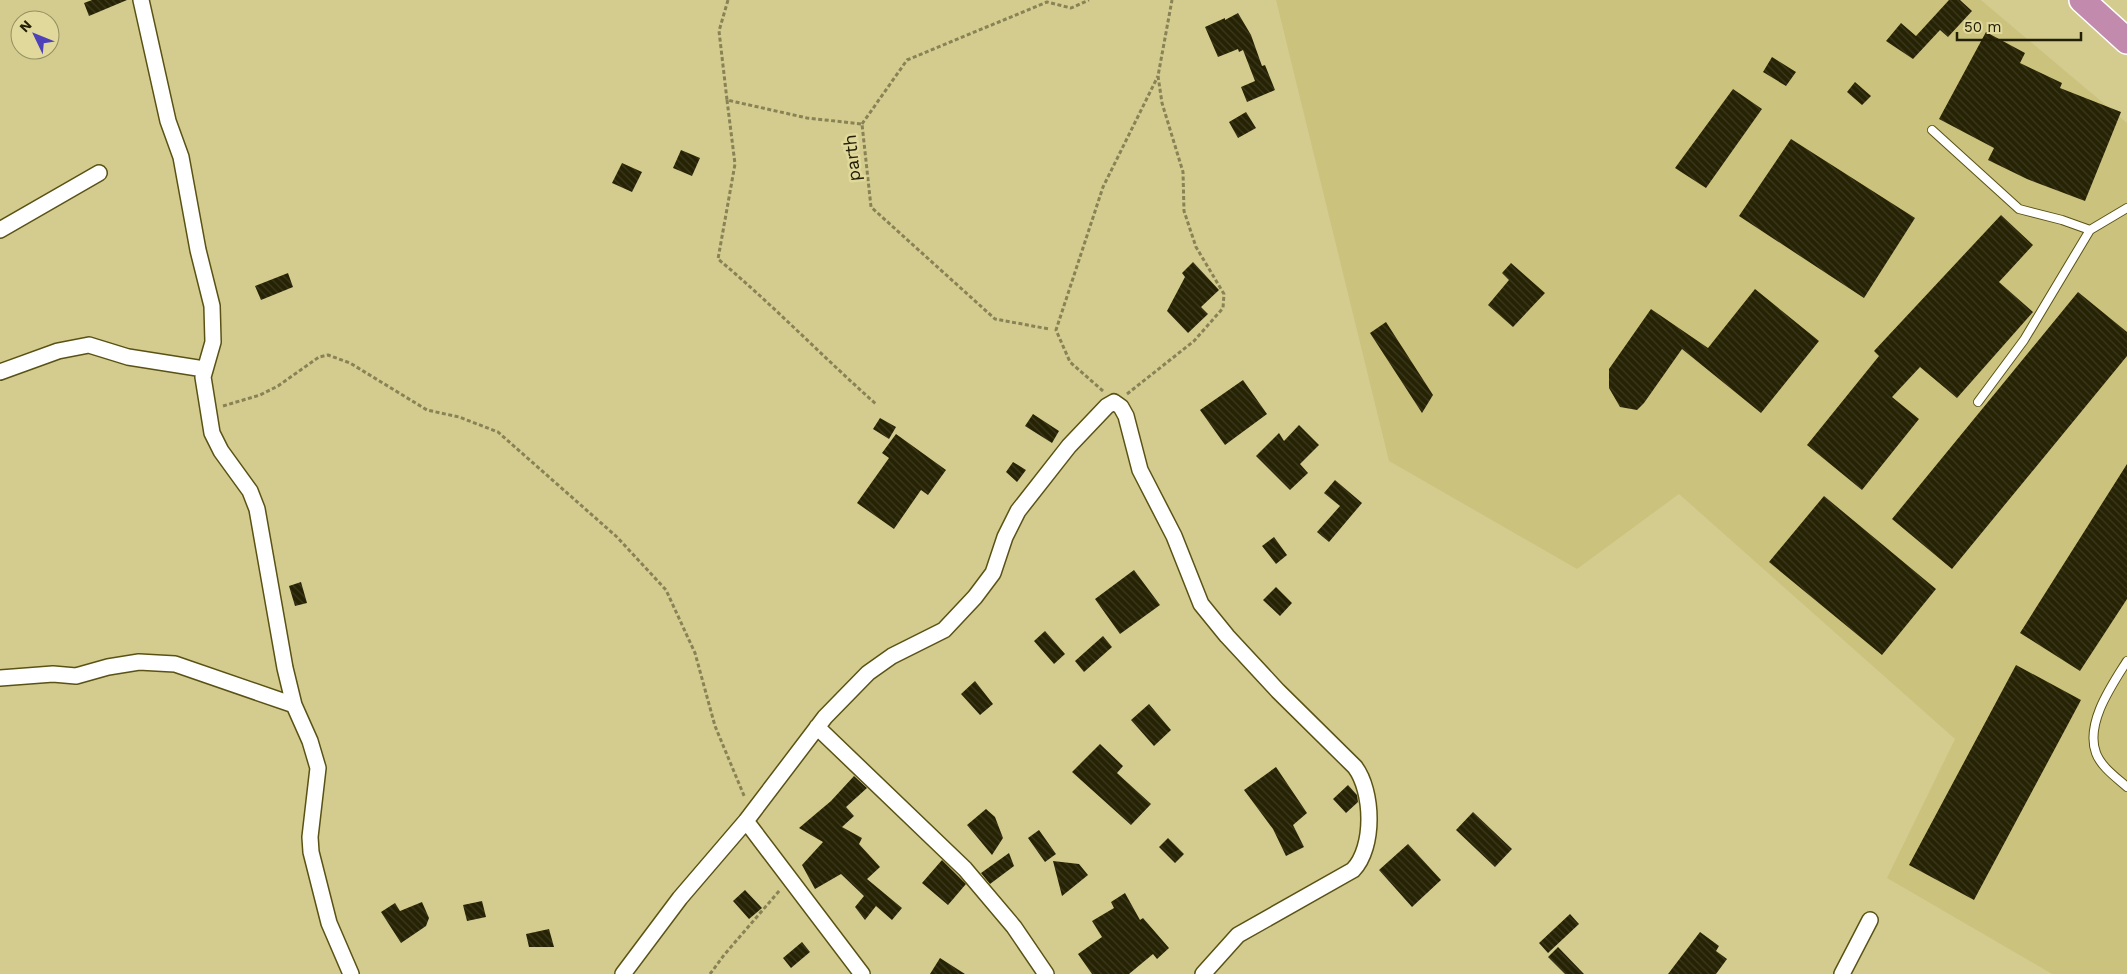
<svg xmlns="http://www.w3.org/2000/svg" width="2127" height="974" viewBox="0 0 2127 974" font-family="'Work Sans',sans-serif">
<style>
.built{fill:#cbc27d}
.building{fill:url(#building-back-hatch)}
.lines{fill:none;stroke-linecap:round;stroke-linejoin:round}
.service-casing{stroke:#5a5214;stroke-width:10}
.minor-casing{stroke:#5a5214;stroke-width:18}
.trunk-casing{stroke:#fff;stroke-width:28}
.path{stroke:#888255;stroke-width:3;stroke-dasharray:4 2.5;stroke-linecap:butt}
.service{stroke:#fff;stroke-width:8}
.minor{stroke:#fff;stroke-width:15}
.trunk{stroke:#c28bae;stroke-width:25}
.labels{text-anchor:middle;stroke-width:5;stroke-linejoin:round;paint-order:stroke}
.street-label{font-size:18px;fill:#232007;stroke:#e1d99b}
</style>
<defs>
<pattern id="building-back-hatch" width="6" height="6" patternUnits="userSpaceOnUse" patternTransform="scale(1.25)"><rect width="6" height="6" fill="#262204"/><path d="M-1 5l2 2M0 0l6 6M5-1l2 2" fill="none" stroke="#3d391f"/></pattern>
</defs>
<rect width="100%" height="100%" fill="#d4cc8f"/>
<path class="built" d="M1276,0H1981L2127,123V974H2052L1887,878L1955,739L1679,494L1577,569L1389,461Z"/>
<path class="building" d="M92,0H127L89,16L84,3Z
M1949,0H1960L1972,11L1948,37L1940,30L1913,59L1886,41L1901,23L1916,36Z
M1238,13L1251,35L1262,66L1265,65L1275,90L1247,102L1241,87L1255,81L1243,50L1239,52L1238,49L1218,57L1205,27L1225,18V20Z
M1986,32L2025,53L2020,63L2062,83L2060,88L2121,112L2085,201L2027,179L1988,160L1994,148L1939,119Z
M1772,57L1796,72L1786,86L1763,72Z
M1855,82L1871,96L1862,105L1847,92Z
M1733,89L1762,109L1706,188L1675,168Z
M1246,112L1256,128L1238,138L1229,122Z
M1791,139L1915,218L1864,298L1739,216Z
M681,150L700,158L692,176L673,168Z
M622,163L642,172L632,192L612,183Z
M2001,215L2033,245L1999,282L2033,312L1957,398L1920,367L1892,397L1919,419L1862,490L1807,445L1879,356L1874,351Z
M1193,262L1219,290L1201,307L1208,314L1188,333L1167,311L1185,277L1182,273Z
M1511,263L1545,293L1513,327L1488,305L1509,280L1502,273Z
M288,273L293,287L261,300L255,286Z
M1755,289L1819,341L1761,413L1682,349L1644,403L1637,410L1620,407L1609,388V369L1651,309L1708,348Z
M2078,292L2127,332V356L1952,569L1892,519Z
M1386,322L1433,395L1422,413L1370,333Z
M1243,380L1267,414L1225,445L1200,410Z
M1033,414L1059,431L1052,443L1025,426Z
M880,418L896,427L889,439L873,429Z
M1299,425L1319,445L1300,464L1308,473L1290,490L1256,456L1279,433L1284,441Z
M896,434L946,470L928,495L921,490L894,529L857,503L889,458L882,453Z
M1013,462L1026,470L1017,482L1006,472Z
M2127,464V599L2080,671L2020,633Z
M1335,480L1362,503L1329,542L1317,532L1340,506L1324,493Z
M1824,496L1936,589L1882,655L1769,562Z
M1274,537L1287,555L1276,564L1262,546Z
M1134,570L1160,605L1120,634L1095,599Z
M301,582L307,603L295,606L289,586Z
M1276,587L1292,603L1280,616L1263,600Z
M1045,631L1065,654L1054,664L1034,641Z
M1103,636L1112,647L1084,672L1075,661Z
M2016,665L2081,700L1974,900L1909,865Z
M975,681L993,704L980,715L961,694Z
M1149,704L1171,730L1154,746L1131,720Z
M1100,744L1123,766L1117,773L1151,804L1131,825L1072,772Z
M1276,767L1307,813L1293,825L1304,847L1286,856L1273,829L1244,790Z
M854,776L867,788L846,807L854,816L842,827L862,838L859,844L880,867L867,879L902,908L892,920L876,906L865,920L855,907L864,896L841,874L815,889L802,865L823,842L799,828L831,801Z
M1348,785L1357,795L1358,802L1346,813L1333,799Z
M986,809L995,817L1003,838L992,855L967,825Z
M1473,812L1512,849L1495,867L1456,830Z
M1039,830L1056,854L1045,862L1028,838Z
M1168,838L1184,854L1175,863L1159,847Z
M1408,844L1441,880L1412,907L1379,870Z
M1009,853L1014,866L990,884L981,873Z
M942,860L966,884L948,905L922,883Z
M1053,861L1079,864L1088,875L1062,896Z
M745,890L762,908L749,919L733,901Z
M1125,893L1140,920L1143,918L1169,948L1157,959L1153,954L1129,974H1092L1078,954L1102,937L1092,921L1114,908L1111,902Z
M482,901L486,917L467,921L463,905Z
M422,902L429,918L426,926L401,943L381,912L395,903L400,911Z
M1570,914L1579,924L1548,953L1539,943Z
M549,929L554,947H529L526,934Z
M1700,932L1719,946L1716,951L1727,959L1716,974H1668Z
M802,942L810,952L791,968L783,958Z
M1558,947L1584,974H1565L1548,957Z
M940,958L965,974H930Z"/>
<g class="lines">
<defs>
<path id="service" d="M1932,130L2019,209L2062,220L2090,230
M1978,402L2024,340L2090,230L2127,208
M2127,661C2112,685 2085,723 2096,753C2101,767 2117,778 2127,787"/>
<path id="minor" d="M141,0L168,121L181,157L198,250L212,306L213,342L203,377L212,433L221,451L250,491L257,509L285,668L294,705L310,741L318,768L310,837L311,852L329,923L351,974
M0,230L99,173
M0,372L58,351L89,345L128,357L204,369
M0,678L53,674L76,676L108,667L139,662L175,664L294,705
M817,727L965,869L1014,927L1046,974
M746,821L862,974
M623,974L680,898L746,821L825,717L868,673L892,656L944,630L975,597L993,573L1005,537L1018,511L1069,446L1107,406L1114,402L1121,407L1126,416L1140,470L1174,536L1201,604L1227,636L1278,691L1355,767C1373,791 1375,847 1353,870L1238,935L1203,974
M1842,974L1870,920"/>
<path id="trunk" d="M2082,0L2127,41"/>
</defs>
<use href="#service" class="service-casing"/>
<use href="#minor" class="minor-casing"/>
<use href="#trunk" class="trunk-casing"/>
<path class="path" d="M728,0L719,31L727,100L807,118L862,124L871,207L995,319L1049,329
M727,100L735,164L718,259C773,305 823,357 877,405
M862,124L907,60L1047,2L1071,8L1089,0
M1103,391L1070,362L1056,330L1103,187L1158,76
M1127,394L1194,341L1223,308L1224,294L1196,247L1184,211L1183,172L1162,103L1158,76L1172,0
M223,406L260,395L278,386L319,357L328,355L350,363L427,410L459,417L498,432L617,537L666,590L695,653L715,726L745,798
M710,974L724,955L780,890"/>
<use href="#service" class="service"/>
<use href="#minor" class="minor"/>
<use href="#trunk" class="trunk"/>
</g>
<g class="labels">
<g class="street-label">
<text transform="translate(852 158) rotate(-96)" y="6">parth</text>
</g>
</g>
<g transform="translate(35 35) rotate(313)"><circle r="24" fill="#e1d99b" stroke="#958f60"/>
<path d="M0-4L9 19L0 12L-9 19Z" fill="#4f42b9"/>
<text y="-8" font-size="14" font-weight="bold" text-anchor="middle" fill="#232007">N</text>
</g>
<path d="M1957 32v8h124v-8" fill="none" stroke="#232007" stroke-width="2.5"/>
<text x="1964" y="32" font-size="15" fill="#232007" stroke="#e1d99b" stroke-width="4" paint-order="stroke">50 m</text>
</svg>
